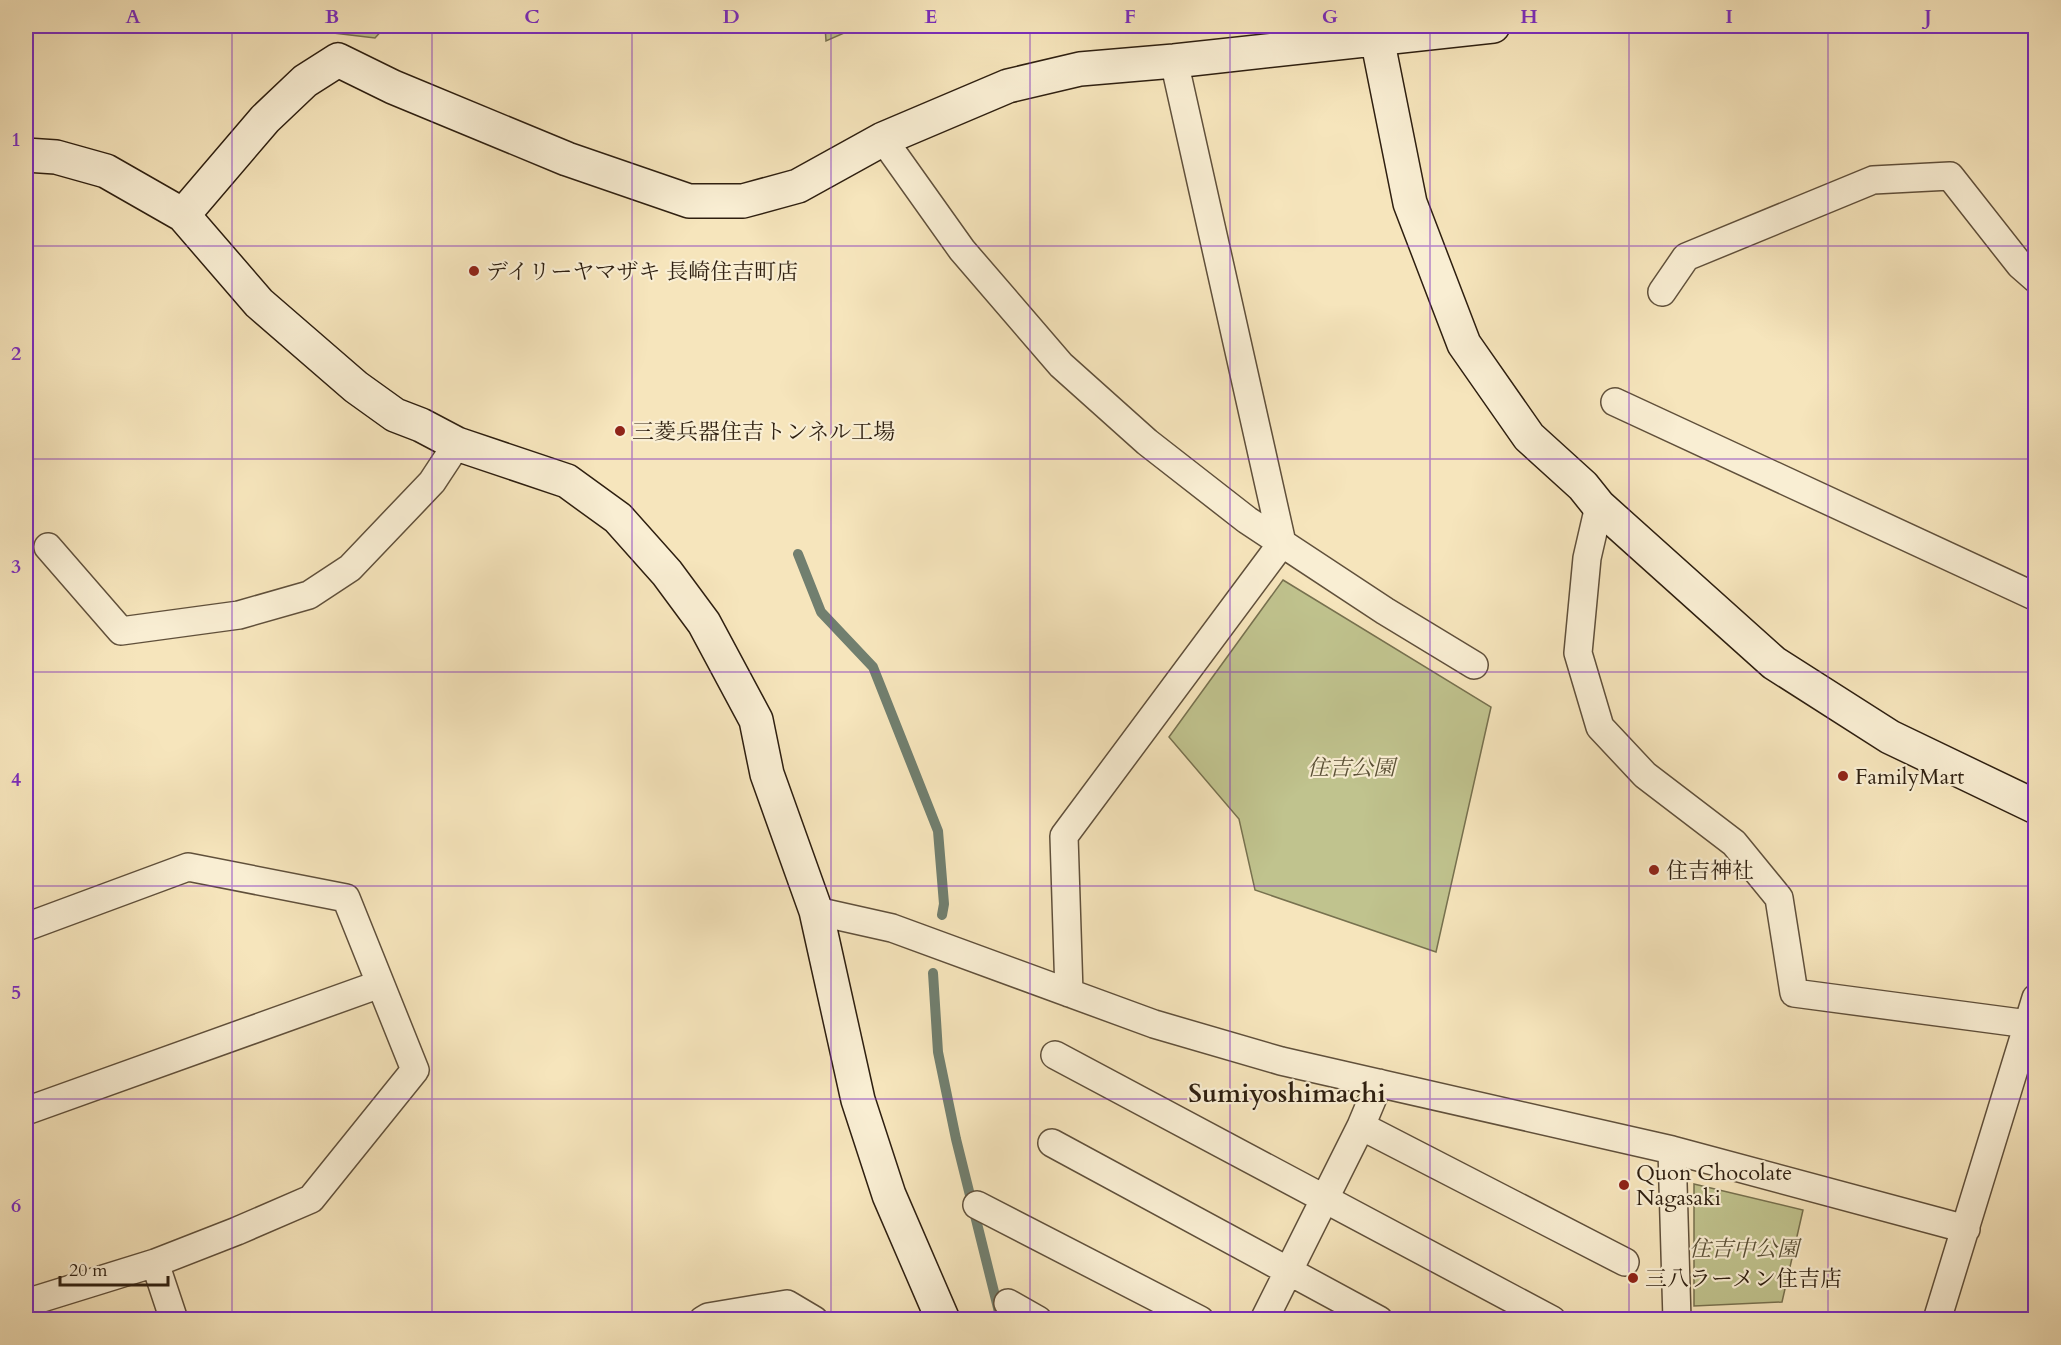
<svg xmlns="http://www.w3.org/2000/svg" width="2061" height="1345" viewBox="0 0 2061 1345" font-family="Cardo,'Noto Serif JP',serif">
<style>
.green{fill:#c0c38e;stroke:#77714f;stroke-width:1.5}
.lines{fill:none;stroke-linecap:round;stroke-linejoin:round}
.stream{stroke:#717f6f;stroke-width:10}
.street-casing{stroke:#60503b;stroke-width:30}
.secondary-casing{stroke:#2e1f10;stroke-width:36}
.street{stroke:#f9eed3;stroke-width:27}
.secondary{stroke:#f9eed3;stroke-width:33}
.grid{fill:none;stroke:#7b2cbf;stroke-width:1.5;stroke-opacity:0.55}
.poi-dot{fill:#8f2418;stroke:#f9eed3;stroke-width:2}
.labels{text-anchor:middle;stroke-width:4.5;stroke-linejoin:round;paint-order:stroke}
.poi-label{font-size:22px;fill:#2e1f10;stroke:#f9eed3;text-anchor:start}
.park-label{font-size:22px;font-style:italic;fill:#5a5036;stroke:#f9eed3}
.quarter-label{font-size:26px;font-weight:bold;fill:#2e1f10;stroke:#f9eed3}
.neatline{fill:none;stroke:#7b2cbf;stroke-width:2}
.grid-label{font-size:20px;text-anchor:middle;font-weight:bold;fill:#7b2cbf}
</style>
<rect width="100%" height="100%" fill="#f6e5bc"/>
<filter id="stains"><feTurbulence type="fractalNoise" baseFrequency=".00333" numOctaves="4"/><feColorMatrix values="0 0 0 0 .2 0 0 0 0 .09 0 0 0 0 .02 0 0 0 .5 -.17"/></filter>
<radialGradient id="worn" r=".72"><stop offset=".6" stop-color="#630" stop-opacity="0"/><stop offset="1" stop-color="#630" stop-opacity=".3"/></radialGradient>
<path class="green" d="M321,26H386L375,38L325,32Z
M825,26H860L826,41Z
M1283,580L1491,707L1436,952L1255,890L1239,819L1169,737Z
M1694,1184L1803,1210L1782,1302L1694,1306Z"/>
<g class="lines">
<path class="stream" d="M798,554L821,612L873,667L938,831L944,904L942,915
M933,973L938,1052L956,1139L1001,1320"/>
<defs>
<path id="street" d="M883,139L962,250L1061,365L1147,442L1247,520L1385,611L1474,665
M1662,292L1686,257L1873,180L1950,176L2020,265L2036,279
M1615,402L2036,597
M1599,506L1587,558L1578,653L1600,727L1645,775L1734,843L1779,898L1794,993L2028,1024
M48,547L121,631L239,615L309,595L350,568L432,482L457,444
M816,911L892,928L1154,1024L1281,1061L1672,1150L1966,1229
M26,927L188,867L346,898L415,1070L311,1199L237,1231L155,1263L26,1303
M1069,993L1064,836L1282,543L1174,61
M1055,1055L1552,1320
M26,1111L380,984
M1361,1126L1625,1262
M1052,1143L1379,1320
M1672,1150L1677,1320
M977,1205L1200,1320
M155,1263L174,1320
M1008,1303L1038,1320
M703,1320L708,1317L787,1304L814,1320
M1264,1320L1361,1126L1379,1083
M1937,1320L2036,998"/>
<path id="secondary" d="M1377,26V38L1410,203L1464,344L1529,437L1583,486L1599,506L1774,663L1890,737L2036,807
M26,155L56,157L106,171L183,215L259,303L356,387L395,415L421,425L457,444L567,481L618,518L667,573L704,623L756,720L767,774L816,911L858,1100L889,1195L943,1320
M183,215L265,119L305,81L338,60L393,87L567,159L689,201H743L798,186L883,139L1008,86L1080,69L1174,61L1493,26"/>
</defs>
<use href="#street" class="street-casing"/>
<use href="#secondary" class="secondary-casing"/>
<use href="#street" class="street"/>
<use href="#secondary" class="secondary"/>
</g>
<path class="grid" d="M232,26V1320M432,26V1320M632,26V1320M831,26V1320M1030,26V1320M1230,26V1320M1430,26V1320M1629,26V1320M1828,26V1320M26,246H2036M26,459H2036M26,672H2036M26,886H2036M26,1099H2036"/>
<g class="poi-dot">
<circle cx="474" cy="271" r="6"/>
<circle cx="620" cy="431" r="6"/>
<circle cx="1843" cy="776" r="6"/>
<circle cx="1654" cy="870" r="6"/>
<circle cx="1624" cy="1185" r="6"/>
<circle cx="1633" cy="1278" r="6"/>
</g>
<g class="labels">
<g class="poi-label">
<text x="486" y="279">デイリーヤマザキ 長崎住吉町店</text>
<text x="632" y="439">三菱兵器住吉トンネル工場</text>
<text x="1855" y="784">FamilyMart</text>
<text x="1666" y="878">住吉神社</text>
<text x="1636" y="1180">Quon Chocolate<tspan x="1636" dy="25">Nagasaki</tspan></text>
<text x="1645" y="1286">三八ラーメン住吉店</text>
</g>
<g class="park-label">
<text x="1351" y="775">住吉公園</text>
<text x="1744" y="1256">住吉中公園</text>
</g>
<g class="quarter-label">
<text x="1287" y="1102">Sumiyoshimachi</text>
</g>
</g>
<rect width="2061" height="1345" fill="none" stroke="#f6e5bc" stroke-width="66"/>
<path d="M60 1276v9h108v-9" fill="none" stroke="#2e1f10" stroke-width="3"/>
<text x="69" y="1276" font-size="18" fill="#2e1f10" stroke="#f9eed3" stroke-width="4.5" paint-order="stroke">20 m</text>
<rect x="33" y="33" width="1995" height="1279" class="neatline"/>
<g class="grid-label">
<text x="133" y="23">A</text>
<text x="332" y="23">B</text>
<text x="532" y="23">C</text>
<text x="731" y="23">D</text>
<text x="931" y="23">E</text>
<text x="1130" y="23">F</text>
<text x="1330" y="23">G</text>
<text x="1529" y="23">H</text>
<text x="1729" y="23">I</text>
<text x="1928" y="23">J</text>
<text x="16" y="146">1</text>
<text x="16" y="360">2</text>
<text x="16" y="573">3</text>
<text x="16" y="786">4</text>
<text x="16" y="999">5</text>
<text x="16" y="1212">6</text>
</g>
<rect width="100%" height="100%" filter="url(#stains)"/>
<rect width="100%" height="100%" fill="url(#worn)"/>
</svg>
